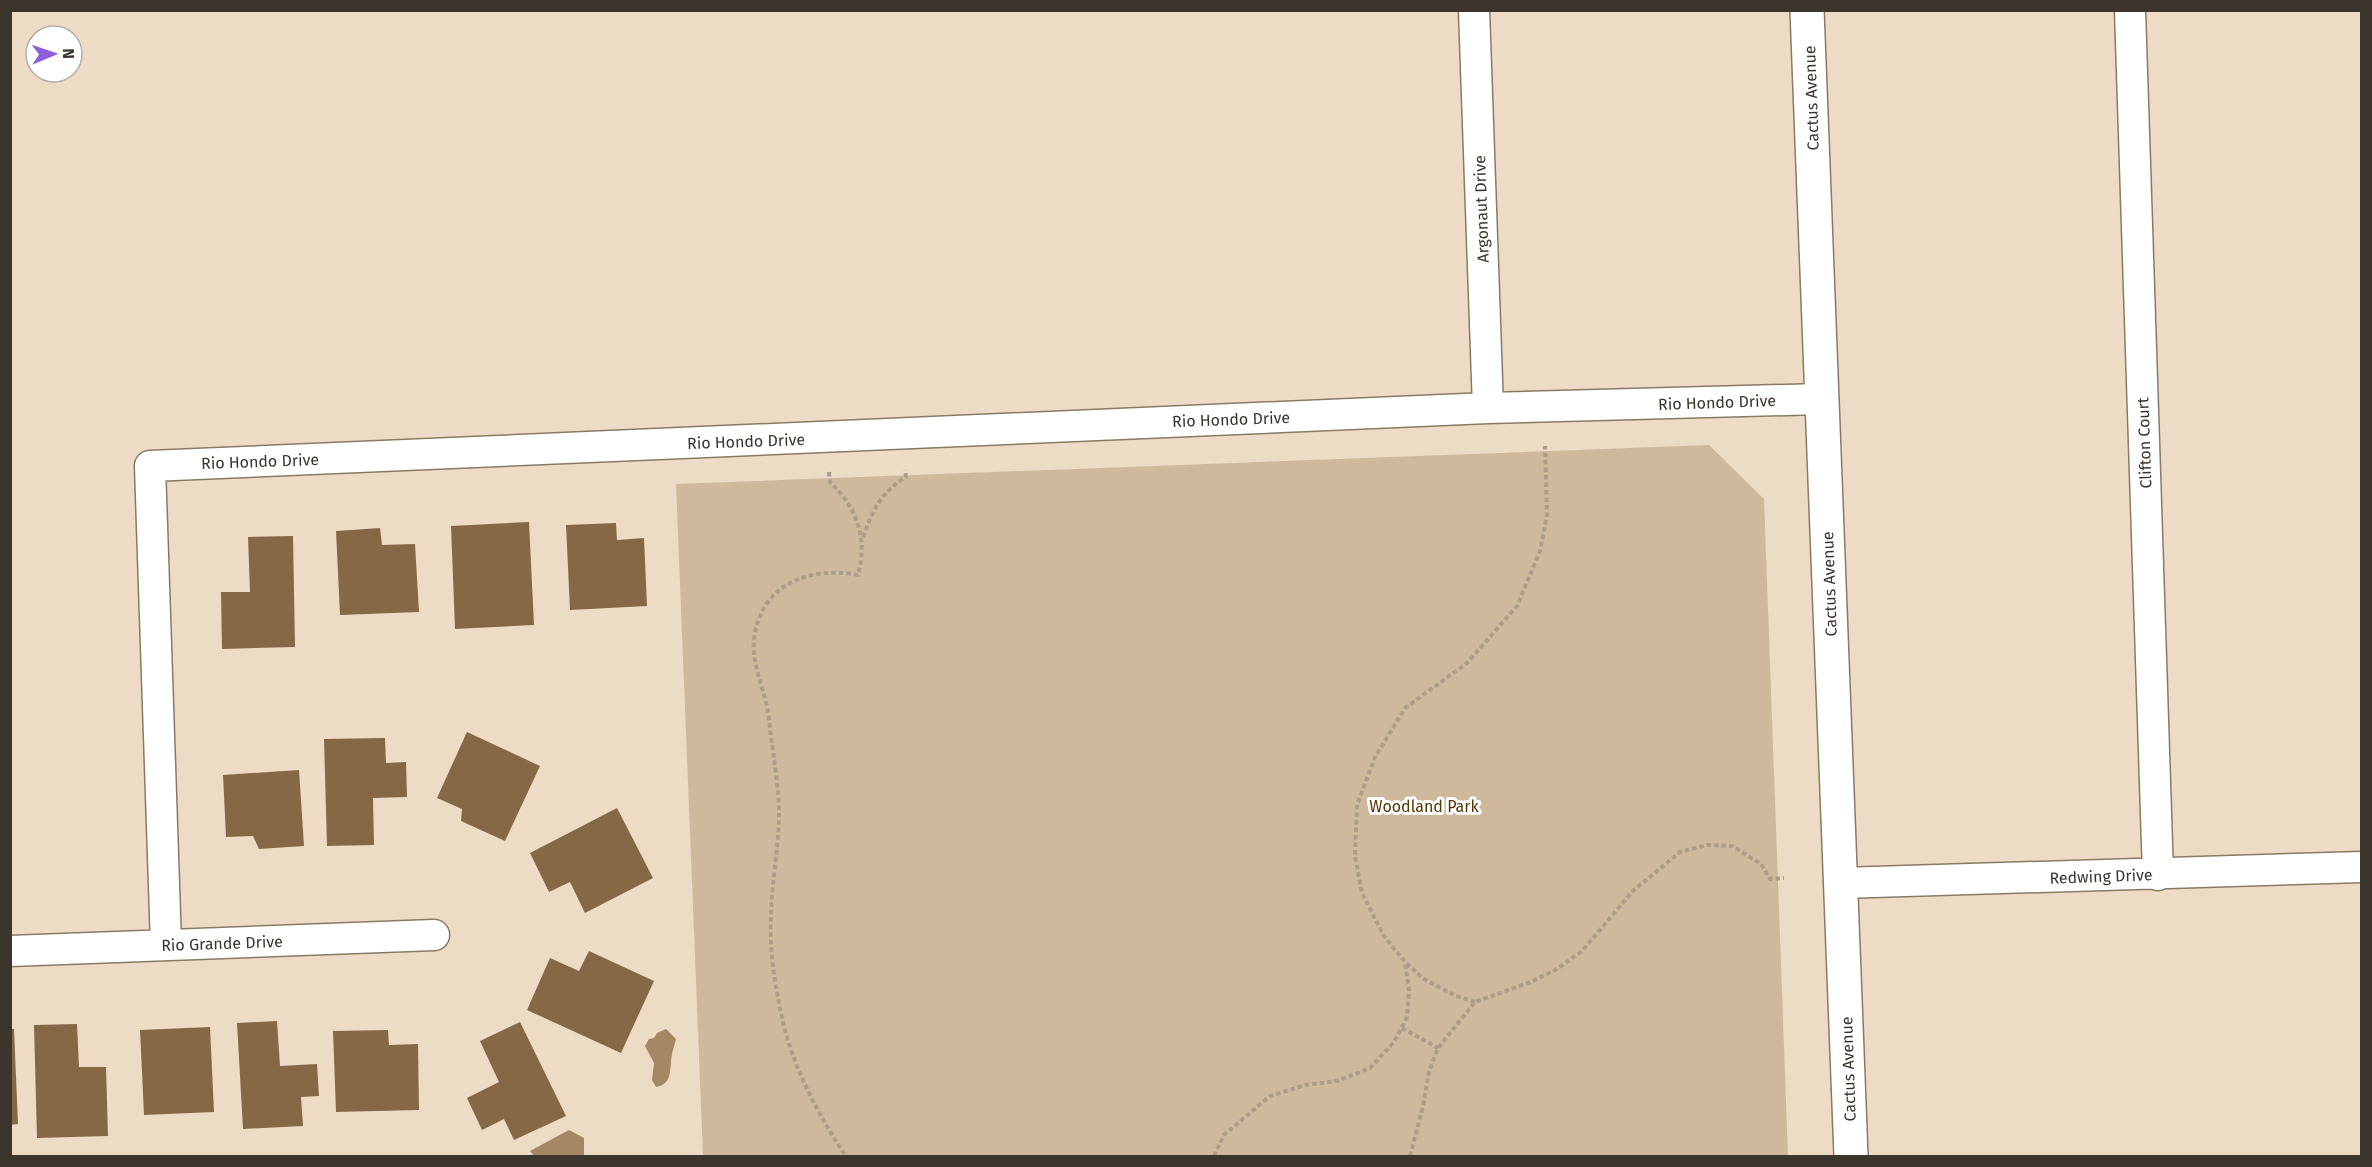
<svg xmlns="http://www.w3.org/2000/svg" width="2372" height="1167" viewBox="0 0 2372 1167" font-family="'Fira Sans',sans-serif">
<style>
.green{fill:#cfb99d}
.water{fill:#a48763}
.building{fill:#856946}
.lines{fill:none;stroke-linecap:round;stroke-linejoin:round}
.minor-casing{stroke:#8a7a65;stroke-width:33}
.secondary-casing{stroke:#8a7a65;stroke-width:36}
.path{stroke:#ab9c8b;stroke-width:4;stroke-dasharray:4.5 3;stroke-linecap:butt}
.minor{stroke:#fff;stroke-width:30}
.secondary{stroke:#fff;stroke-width:33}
.labels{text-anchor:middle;stroke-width:6;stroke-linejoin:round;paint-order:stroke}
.street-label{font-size:16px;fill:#3c352c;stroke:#fff}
.park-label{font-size:16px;fill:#543605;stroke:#fff}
</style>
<rect width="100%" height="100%" fill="#eedbc5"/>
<path class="green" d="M1709,445L1764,499L1788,1156H703L676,484Z"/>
<path class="water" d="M666,1029L676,1039C675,1044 673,1049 672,1054C669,1067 674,1084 656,1087L652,1080L654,1063L645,1046L649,1039L654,1038L657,1033Z
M569,1130L584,1138V1156H534L530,1151Z"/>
<path class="building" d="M529,522L534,625L455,629L451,526Z
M616,523L617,540L644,538L647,606L570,610L566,525Z
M380,528L382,545L415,544L419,612L340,615L336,531Z
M293,536L295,647L222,649L221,592H250L248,537Z
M467,732L540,766L505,841L461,821L462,809L437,798Z
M385,738L386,763L406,762L407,797L373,798L374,845L327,846L324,739Z
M299,770L304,846L259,849L253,836L226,837L223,775Z
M617,808L653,878L585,913L570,882L549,892L530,853Z
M589,951L654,981L621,1053L527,1010L550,958L579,971Z
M277,1021L280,1066L317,1064L319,1096L301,1097L303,1126L243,1129L237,1023Z
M520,1022L566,1116L514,1140L504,1119L482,1130L467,1098L499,1082L480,1041Z
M77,1024L79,1067H106L108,1136L37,1138L34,1025Z
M210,1027L214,1112L144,1115L140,1030Z
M10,1029H14L18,1124L10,1125Z
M388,1030L389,1045L418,1044L419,1110L336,1112L333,1031Z"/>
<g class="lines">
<defs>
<path id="minor" d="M1474,10L1488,408
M2130,10L2158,875
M1841,883L2362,867
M166,945L150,466L1488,408L1821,399
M10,951L434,935"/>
<path id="secondary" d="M1807,10L1851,1156"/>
</defs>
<use href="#minor" class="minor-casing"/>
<use href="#secondary" class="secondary-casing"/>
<path class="path" d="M829,472L830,482C857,508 868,538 858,575C824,568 781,576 763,610C741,653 764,678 769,719C772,750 780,789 779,819C778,850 772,882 771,914C769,949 775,987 783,1022C794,1069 819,1117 846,1156
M863,537C873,510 880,493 906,477L905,470
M1475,1002L1454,995L1424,979L1405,962L1384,936L1362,893L1355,856L1357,805L1375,757L1405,708L1467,663L1517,606L1540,551L1547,515L1545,446
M1402,1028L1438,1048
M1214,1156L1224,1135L1270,1096L1305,1085L1337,1081L1370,1068L1394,1042L1407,1017L1409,990L1405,962
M1410,1156L1423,1106L1429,1072L1438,1048L1475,1002L1533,981L1557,969L1582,951L1633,891L1680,852L1707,845L1732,846L1761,864L1770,879L1784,878"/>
<use href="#minor" class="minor"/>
<use href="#secondary" class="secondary"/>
</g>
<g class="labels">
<g class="street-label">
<text transform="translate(1811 98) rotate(-92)" y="6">Cactus Avenue</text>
<text transform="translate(1481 209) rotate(-92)" y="6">Argonaut Drive</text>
<text transform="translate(1717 402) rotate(-2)" y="6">Rio Hondo Drive</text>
<text transform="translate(1231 419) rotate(-2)" y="6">Rio Hondo Drive</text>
<text transform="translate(746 441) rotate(-2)" y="6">Rio Hondo Drive</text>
<text transform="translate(2144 443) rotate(-92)" y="6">Clifton Court</text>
<text transform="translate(260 461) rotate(-2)" y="6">Rio Hondo Drive</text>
<text transform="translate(1829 584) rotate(-92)" y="6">Cactus Avenue</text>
<text transform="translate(2101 876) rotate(-2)" y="6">Redwing Drive</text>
<text transform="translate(222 943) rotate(-2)" y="6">Rio Grande Drive</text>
<text transform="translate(1848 1069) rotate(-92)" y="6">Cactus Avenue</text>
</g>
<g class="park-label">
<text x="1424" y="812">Woodland Park</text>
</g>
</g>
<rect width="2372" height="1167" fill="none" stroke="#3c352c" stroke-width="24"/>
<g transform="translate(54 54) rotate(88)"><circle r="28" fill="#ffffff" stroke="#b1aeab" stroke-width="1.5"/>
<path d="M0-4.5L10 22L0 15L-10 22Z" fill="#8e5fd9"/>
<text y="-9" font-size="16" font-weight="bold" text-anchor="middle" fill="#3c352c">N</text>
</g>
</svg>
